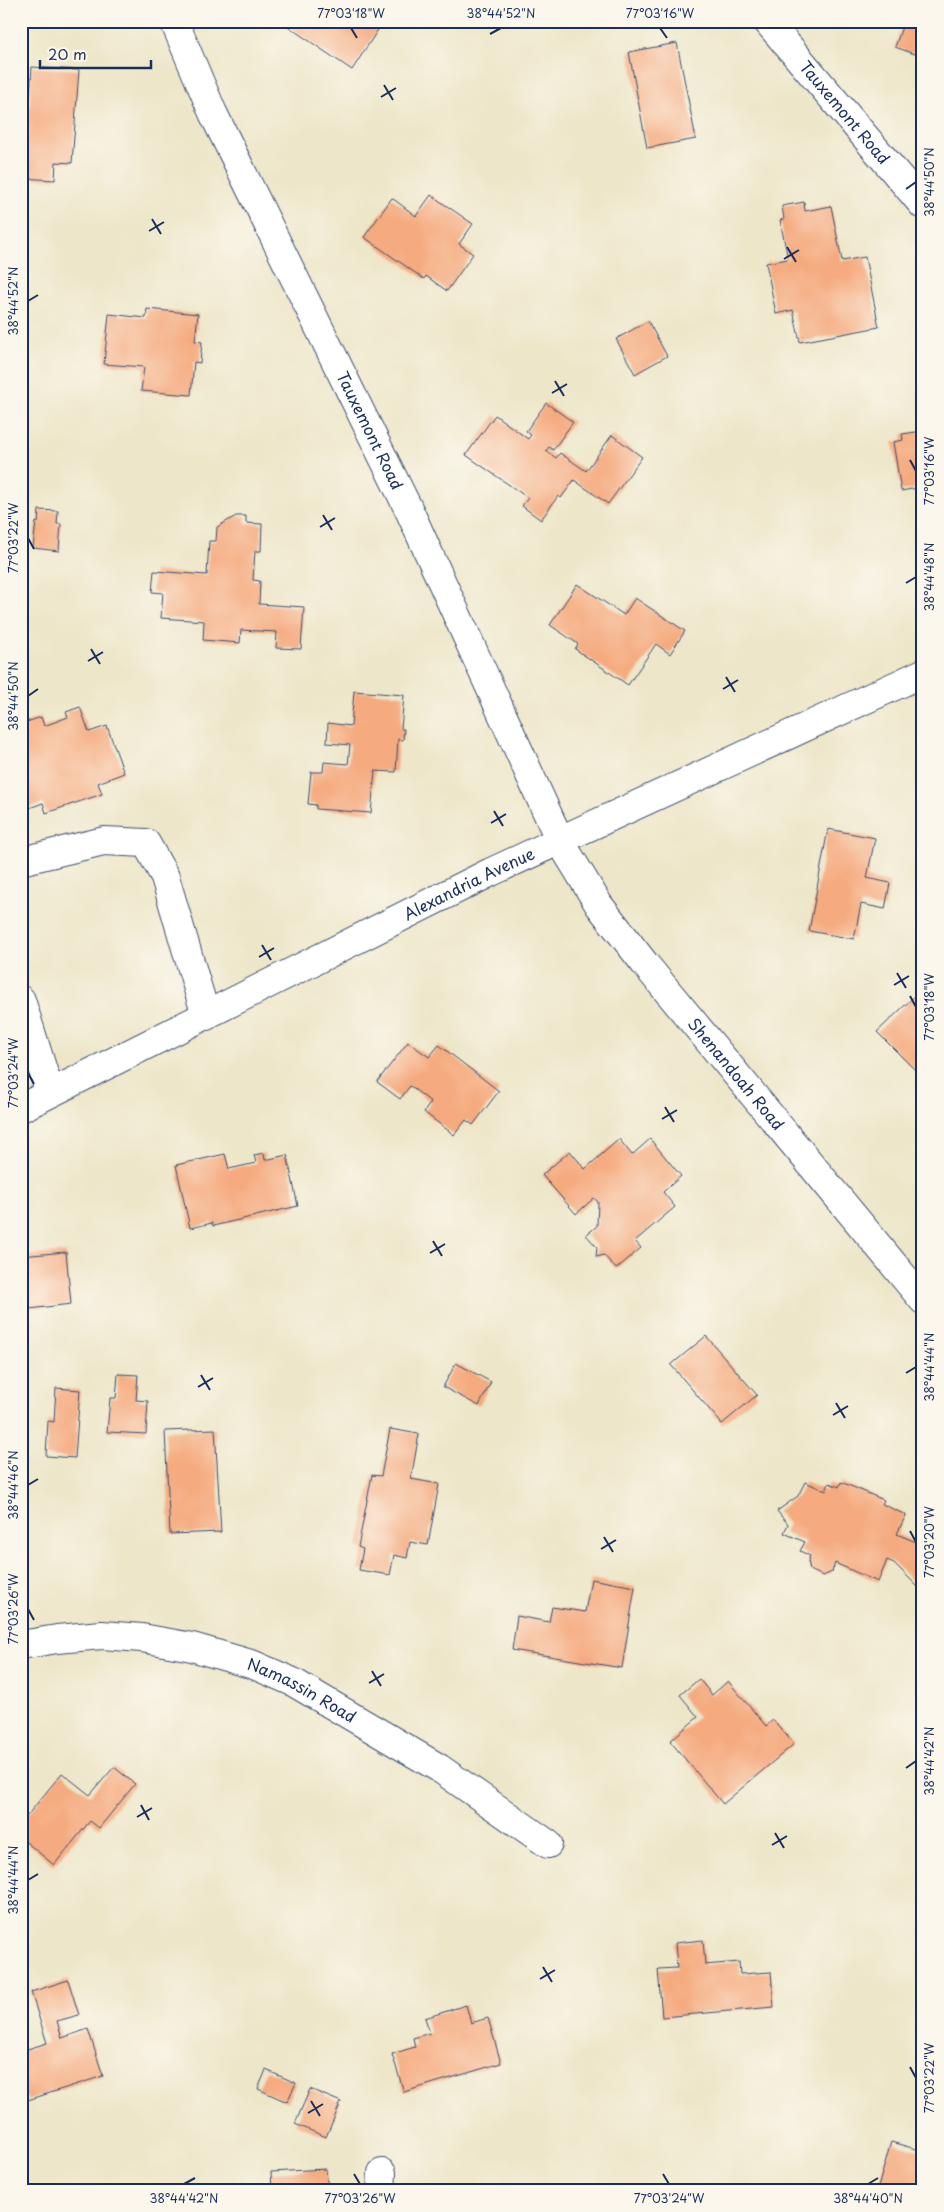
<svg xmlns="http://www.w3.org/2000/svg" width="944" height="2212" viewBox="0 0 944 2212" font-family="'Playpen Sans',sans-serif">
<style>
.building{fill:#f5aa7f}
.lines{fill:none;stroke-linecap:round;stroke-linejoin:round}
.minor-casing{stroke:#3a4a6e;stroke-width:30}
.minor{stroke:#fff;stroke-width:28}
.ticks{fill:none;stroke:#1b2f5e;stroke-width:2}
.labels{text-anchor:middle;stroke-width:4;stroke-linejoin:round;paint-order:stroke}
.street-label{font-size:16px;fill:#1b2f5e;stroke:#fbf7ec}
.neatline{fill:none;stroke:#1b2f5e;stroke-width:2}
.ticks-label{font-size:12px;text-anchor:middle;fill:#1b2f5e}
</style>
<rect width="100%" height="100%" fill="#fbf7ec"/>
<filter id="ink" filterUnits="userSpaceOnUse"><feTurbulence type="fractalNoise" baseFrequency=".02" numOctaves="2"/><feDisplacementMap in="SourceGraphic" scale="10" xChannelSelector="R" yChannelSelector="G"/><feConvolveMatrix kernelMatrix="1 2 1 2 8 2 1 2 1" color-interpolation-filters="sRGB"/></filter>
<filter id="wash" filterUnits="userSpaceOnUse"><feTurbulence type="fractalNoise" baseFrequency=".0096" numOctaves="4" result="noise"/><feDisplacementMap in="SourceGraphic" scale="20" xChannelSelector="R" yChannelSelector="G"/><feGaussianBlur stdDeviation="1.12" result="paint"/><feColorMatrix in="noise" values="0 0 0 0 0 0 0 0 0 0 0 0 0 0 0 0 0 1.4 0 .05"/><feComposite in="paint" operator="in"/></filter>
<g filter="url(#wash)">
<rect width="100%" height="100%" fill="#ede6c9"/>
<g id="blocks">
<path class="building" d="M280,21H369L379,28L352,70Z
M904,21H923V57L895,47Z
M677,43L696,139L647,148L629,52Z
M32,67L79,70L72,163L56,162L55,180L21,178V108H29Z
M431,195L473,224L459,244L473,254L447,291L426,276L424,279L364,237L392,198L416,216Z
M804,202L805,211L831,206L842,261L865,257L879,327L800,342L793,310L776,314L766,263L788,259L780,220L784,219L782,206Z
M147,309L198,314L195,341L202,342L200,363L194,362L191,395L141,391L144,367L104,364L109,314L146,318Z
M648,321L667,356L635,374L616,339Z
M546,403L573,422L553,450L549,447L546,451L556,458L560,453L586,471L612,435L642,457L608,504L574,480L561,498L558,496L541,520L522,506L528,498L466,455L495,415L528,439L531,435L526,431Z
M923,431V487L901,491L893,442L903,440L902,434Z
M39,510L58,511L57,524H61L59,551L33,548L36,522L38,523Z
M236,516H246V523L262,524L261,551H255L253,580L260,581L259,604L304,607L301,649L276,648L277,632L241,630L240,643L203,640L204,621L161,618L163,593L152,592L154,571L207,575L209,541H216L217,527Z
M577,584L624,615L635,598L685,631L670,654L656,644L628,685L575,649L578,644L550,625Z
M354,691L404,695L401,729H404L403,740L398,739L396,772L375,771L371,813L316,809V805L308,804L311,772H323L324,762L348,764L350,745L327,743L328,723L351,726Z
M80,707L89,732L107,726L124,773L98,783L102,794L46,813L43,803L21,811V724L41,717L44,726L68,717L66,712Z
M828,829L875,838L867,878L890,883L885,909L861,904L854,939L809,931Z
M923,988V1078L877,1032Z
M408,1042L429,1057L439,1045L499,1091L473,1125L466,1120L454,1135L424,1112L431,1102L410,1086L400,1099L377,1082Z
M619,1139L632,1155L650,1139L681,1176L663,1192L675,1207L635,1241L641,1248L616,1269L604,1255L596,1257L597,1247L586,1235L597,1226L598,1202L594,1198L576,1214L542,1175L570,1151L585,1169Z
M264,1153L265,1160L287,1155L298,1206L213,1226L212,1223L190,1228L176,1165L225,1154L229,1169L256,1163L254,1155Z
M66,1252L71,1304L21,1310V1256Z
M706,1336L757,1395L722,1424L671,1365Z
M456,1363L491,1382L479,1406L443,1387Z
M118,1374L138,1375L136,1400L148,1401L146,1434L107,1432L110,1398H116Z
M56,1388L80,1390L75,1458L46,1456L48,1421L54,1422Z
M215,1429L221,1532L170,1534L165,1431Z
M390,1429L419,1434L411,1479L439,1484L428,1545L410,1542L407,1558L394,1555L390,1575L359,1570L363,1549L358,1547L372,1475L381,1476Z
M805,1482L826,1491L829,1483L839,1487L841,1482L884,1500L882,1504L906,1515L897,1534L923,1545V1585L919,1588L894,1563L887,1560L878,1582L835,1563L832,1572L823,1576L810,1570L808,1561L810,1556L800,1551L805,1542L784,1533L788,1524L777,1511L798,1496Z
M591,1579L635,1587L622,1668L512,1650L517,1616L549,1622L552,1607L585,1612Z
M699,1679L712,1695L728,1681L766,1726L773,1720L794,1744L723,1804L670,1741L698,1717L680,1695Z
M114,1767L135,1784L99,1828L90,1821L54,1865L21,1838V1823L62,1773L90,1795Z
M703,1940L705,1965L739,1962L740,1974L771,1972L774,2007L662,2017L658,1969L677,1968L675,1943Z
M68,1980L79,2015L57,2021L62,2038L88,2029L103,2076L28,2100L27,2096L21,2098V2051L47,2043L31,1992Z
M466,2005L471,2023L488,2018L501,2063L404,2092L392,2054L415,2047L413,2038L430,2033L425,2018Z
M266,2070L296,2083L287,2102L258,2089Z
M310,2089L341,2102L326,2137L295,2124Z
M891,2142L923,2151V2191H877Z
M326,2169L328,2191H272L271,2172Z"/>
</g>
</g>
<g filter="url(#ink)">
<use href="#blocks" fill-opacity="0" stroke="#3a4a6e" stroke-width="1"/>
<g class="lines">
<defs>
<g id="minor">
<path id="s1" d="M174,21L213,113L409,510L560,841L599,905L645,964L923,1300"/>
<path id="s2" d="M767,21L923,205"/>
<path d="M21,861L104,841L146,843L165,877L206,1016"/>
<path d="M21,1000L50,1093"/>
<path id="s3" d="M21,1108L491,872L923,673"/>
<path id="s4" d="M21,1645L57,1639L102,1635L142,1638L192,1647L254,1665L293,1682L439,1768L548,1844"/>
<path d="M381,2191L382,2173"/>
</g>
</defs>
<use href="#minor" class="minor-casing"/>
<use href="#minor" class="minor"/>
</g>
</g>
<path class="ticks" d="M351,28L357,38M660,28L667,38M490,34L501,28M384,85L393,100M381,97L396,88M906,189L916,182M152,219L161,234M149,231L164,222M787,247L796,262M784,259L799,250M28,301L38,295M555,381L564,396M552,393L567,384M910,460L916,471M323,515L332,530M320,527L335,518M28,538L34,549M906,583L916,577M91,649L100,664M88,661L103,652M726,677L735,692M723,689L738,680M28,696L38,689M494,811L503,826M491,823L506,814M262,945L271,960M259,957L274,948M897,973L906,988M894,985L909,976M910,996L916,1007M28,1073L34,1084M665,1107L674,1122M662,1119L677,1110M433,1241L442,1256M430,1253L445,1244M906,1373L916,1367M201,1375L210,1390M198,1387L213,1378M836,1403L845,1418M833,1415L848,1406M28,1485L38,1479M910,1531L916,1542M604,1537L613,1552M601,1549L616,1540M28,1609L34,1620M372,1671L381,1686M369,1683L384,1674M906,1768L916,1761M141,1805L149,1820M137,1817L152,1808M775,1833L784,1848M772,1845L787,1836M28,1880L38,1874M543,1967L552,1982M540,1979L555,1970M910,2067L916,2078M311,2101L320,2116M308,2113L323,2104M354,2174L360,2184M663,2174L669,2184M184,2184L195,2178M868,2184L878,2178"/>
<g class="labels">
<g class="street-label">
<text dy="6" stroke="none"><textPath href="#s2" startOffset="120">Tauxemont Road</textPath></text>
<text dy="6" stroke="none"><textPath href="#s1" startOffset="454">Tauxemont Road</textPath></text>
<text dy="6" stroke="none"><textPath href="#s3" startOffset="501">Alexandria Avenue</textPath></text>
<text dy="6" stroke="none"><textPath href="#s1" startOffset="1199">Shenandoah Road</textPath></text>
<text dy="6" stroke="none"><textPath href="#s4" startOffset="291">Namassin Road</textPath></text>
</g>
</g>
<rect width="944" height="2212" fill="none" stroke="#fbf7ec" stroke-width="55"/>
<path d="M40 60v8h111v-8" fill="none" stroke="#1b2f5e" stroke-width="2.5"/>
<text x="48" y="60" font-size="15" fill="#1b2f5e" stroke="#fbf7ec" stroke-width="4" paint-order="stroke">20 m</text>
<rect x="28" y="28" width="888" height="2156" class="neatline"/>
<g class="ticks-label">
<text x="351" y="18">77°03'18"W</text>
<text x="501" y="18">38°44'52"N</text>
<text x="660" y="18">77°03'16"W</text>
<text transform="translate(930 182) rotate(-90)" y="4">38°44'50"N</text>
<text transform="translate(14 301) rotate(-90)" y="4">38°44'52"N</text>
<text transform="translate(930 471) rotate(-90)" y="4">77°03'16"W</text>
<text transform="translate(14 538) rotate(-90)" y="4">77°03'22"W</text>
<text transform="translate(930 577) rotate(-90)" y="4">38°44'48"N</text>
<text transform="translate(14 696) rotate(-90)" y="4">38°44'50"N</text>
<text transform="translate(930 1007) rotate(-90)" y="4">77°03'18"W</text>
<text transform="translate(14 1073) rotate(-90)" y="4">77°03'24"W</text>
<text transform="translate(930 1367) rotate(-90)" y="4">38°44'44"N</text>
<text transform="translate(14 1485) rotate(-90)" y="4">38°44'46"N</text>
<text transform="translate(930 1542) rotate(-90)" y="4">77°03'20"W</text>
<text transform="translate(14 1609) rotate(-90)" y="4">77°03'26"W</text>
<text transform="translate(930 1761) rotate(-90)" y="4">38°44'42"N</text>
<text transform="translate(14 1880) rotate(-90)" y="4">38°44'44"N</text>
<text transform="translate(930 2078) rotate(-90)" y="4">77°03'22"W</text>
<text x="184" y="2203">38°44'42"N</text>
<text x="360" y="2203">77°03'26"W</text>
<text x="669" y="2203">77°03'24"W</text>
<text x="868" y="2203">38°44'40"N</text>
</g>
</svg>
